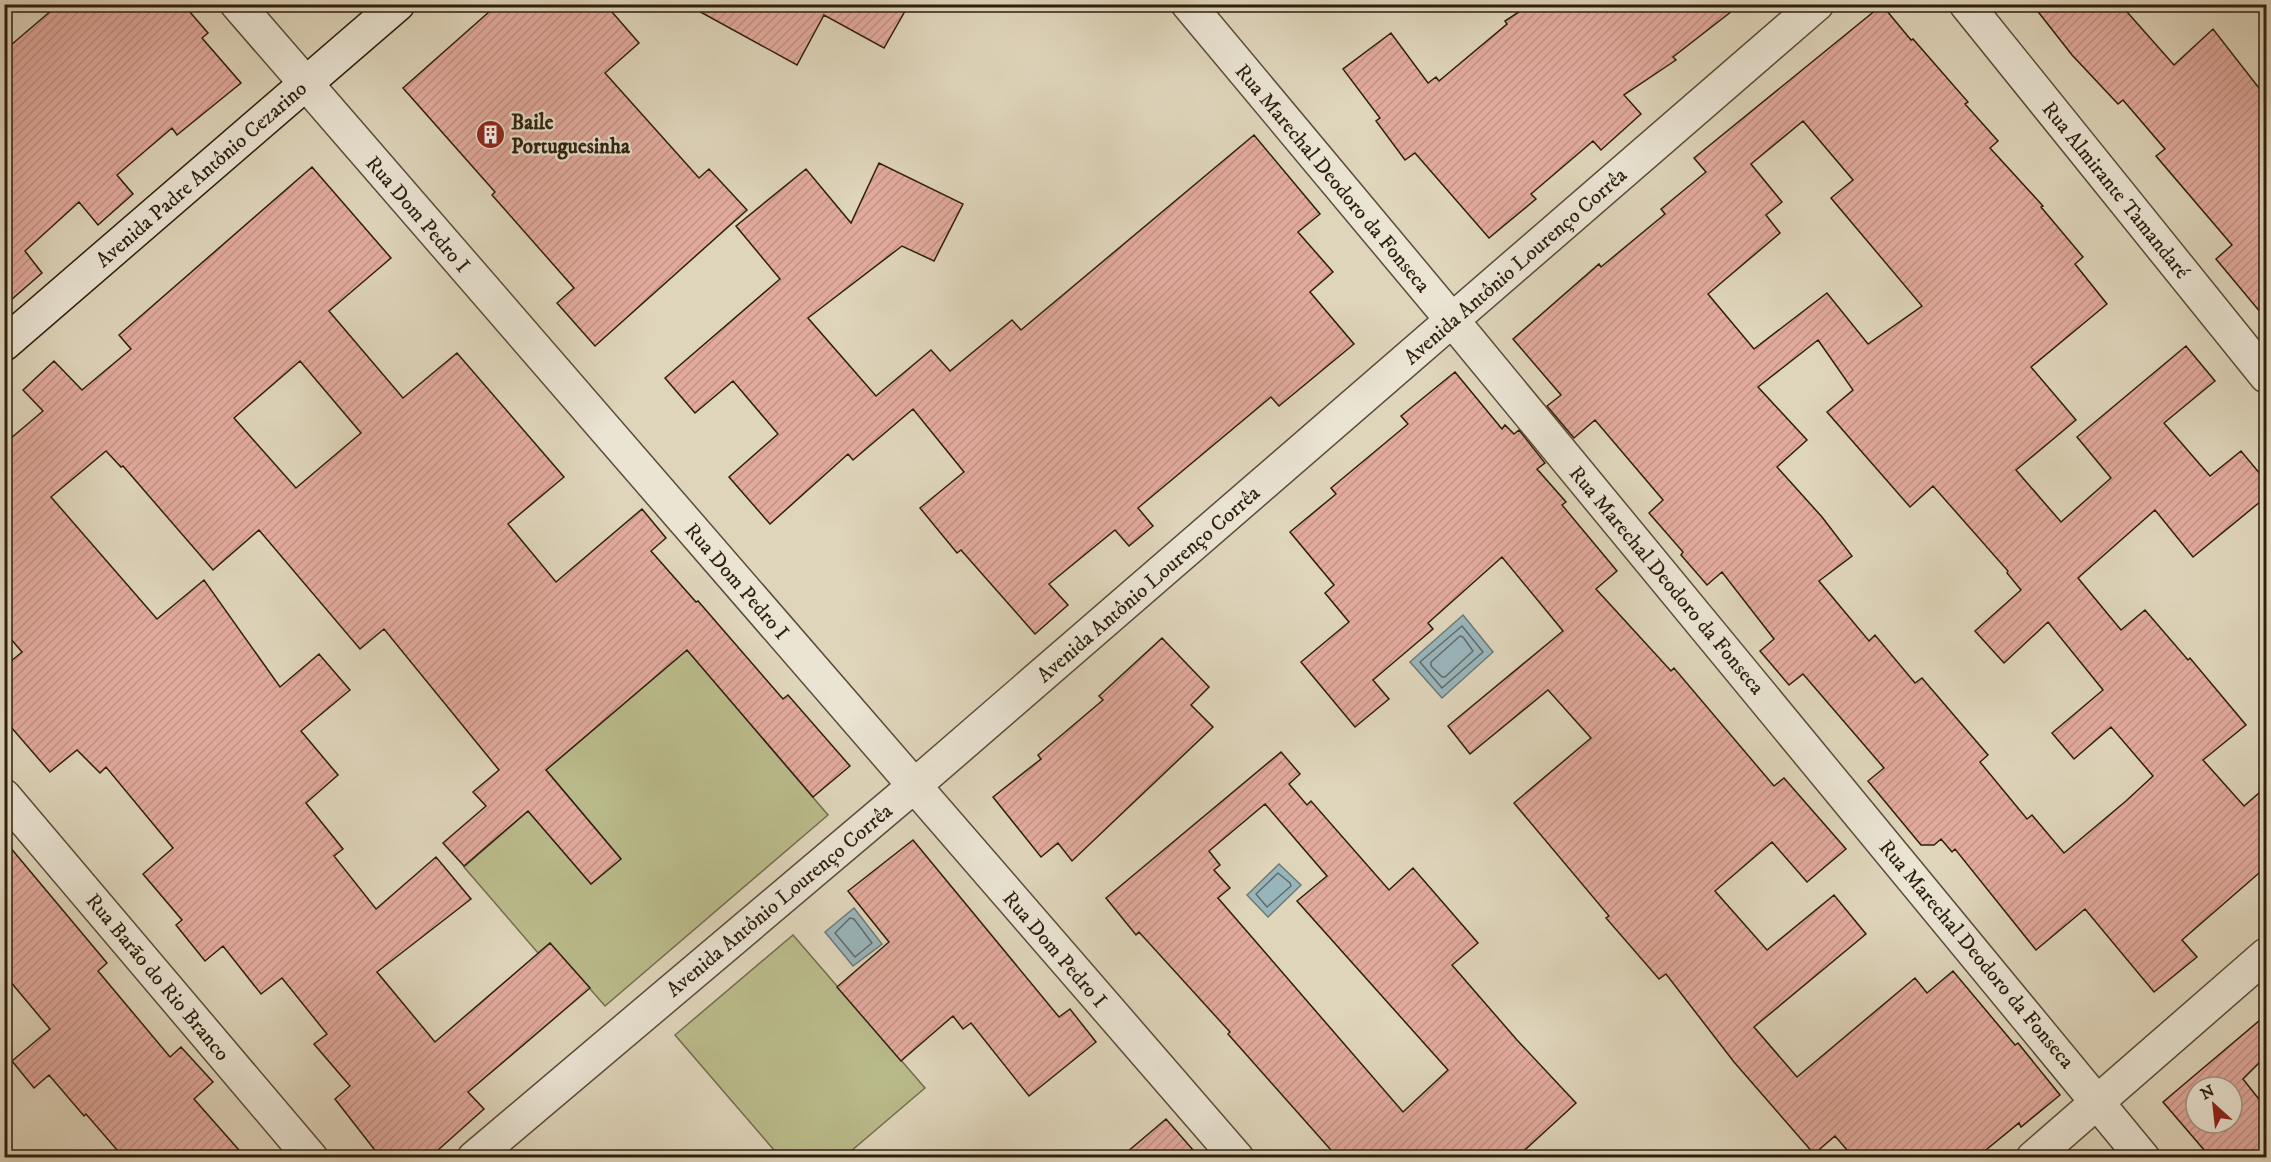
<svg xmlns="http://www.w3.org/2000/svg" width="2271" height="1162" viewBox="0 0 2271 1162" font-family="'IM FELL DW Pica',serif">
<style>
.green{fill:#babb8b;stroke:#746d4c;stroke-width:1.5}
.water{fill:#99b5bc;stroke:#6e7976;stroke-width:1.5}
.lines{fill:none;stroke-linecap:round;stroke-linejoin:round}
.shore{stroke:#646a65;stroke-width:1.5}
.building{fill:url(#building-hatch);stroke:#2e1f0e;stroke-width:1.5;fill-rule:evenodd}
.street-casing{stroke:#5a4c39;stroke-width:36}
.secondary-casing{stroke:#2e1f0e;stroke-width:36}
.street{stroke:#eae4d3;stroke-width:33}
.secondary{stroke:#eae4d3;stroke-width:33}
.labels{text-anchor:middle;stroke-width:4.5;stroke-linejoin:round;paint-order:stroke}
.poi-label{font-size:21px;font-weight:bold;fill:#2e1f0e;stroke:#eae4d3;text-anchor:start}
.street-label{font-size:21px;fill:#2e1f0e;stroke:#eae4d3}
</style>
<defs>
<pattern id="building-hatch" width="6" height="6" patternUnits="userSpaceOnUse" patternTransform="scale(1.5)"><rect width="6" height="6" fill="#e2aa9d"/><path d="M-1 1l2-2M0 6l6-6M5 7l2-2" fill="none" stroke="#c29286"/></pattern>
</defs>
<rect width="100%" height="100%" fill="#dfd5bb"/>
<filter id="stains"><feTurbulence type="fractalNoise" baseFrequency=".00333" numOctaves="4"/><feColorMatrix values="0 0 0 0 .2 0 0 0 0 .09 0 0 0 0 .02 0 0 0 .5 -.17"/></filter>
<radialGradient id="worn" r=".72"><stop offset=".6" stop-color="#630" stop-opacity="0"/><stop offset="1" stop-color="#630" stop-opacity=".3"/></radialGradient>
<path class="green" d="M687,650L828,815L605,1006L550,943L538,953L464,867L528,811L591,884L621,859L546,770Z
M793,935L925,1088L844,1157H780L675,1035Z"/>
<path class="water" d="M1463,615L1493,652L1442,698L1410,662Z
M1279,864L1301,885L1268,917L1247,895Z
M854,908L882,944L853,966L825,932Z"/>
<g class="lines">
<path class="shore" d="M1462,626L1483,652L1442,688L1420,662Z
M1460,636L1463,637L1473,651L1445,677H1442L1431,666V662Z
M1278,873L1290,883L1291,886L1267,907L1256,894Z
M850,918L854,919L872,943L855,957L835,933Z"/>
</g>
<path class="building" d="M59,4H183L208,33L202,38L241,83L177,135L172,128L117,175L133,194L98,225L79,202L25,251L42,273L4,306V51Z
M498,4H605L639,43L605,73L699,178L709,169L747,210L595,346L557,303L574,288L492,195L495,192L403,88Z
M686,4H909L884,48L824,15L797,65Z
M1531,4H1741L1673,57L1676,60L1624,95L1641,114L1601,150L1593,141L1531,194L1536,199L1489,238L1415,153L1405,160L1376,121L1380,118L1343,69L1391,33L1428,83L1436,77L1439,81L1507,24L1505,21Z
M2032,4H2120L2174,65L2213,29L2266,97V319L2216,259L2232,245L2156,156L2165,149L2123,100L2118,104L2072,55Z
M1882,5L1911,40L1913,39L1968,102L1965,104L1998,141L1990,148L2043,206L2041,207L2083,257L2075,264L2107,304L2031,367L2076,420L2016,470L2061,522L2111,478L2077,437L2186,346L2215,381L2164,423L2210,476L2241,451L2266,481V497L2193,557L2155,510L2078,578L2121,630L2145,610L2188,660L2190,658L2246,725L2203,760L2244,806L2266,787V867L2182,940L2197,957L2154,992L2085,909L2036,950L1955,849L1952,852L1941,839L1934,845H1921L1868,781L1884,768L1803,674L1789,685L1760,651L1774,639L1722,572L1707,585L1681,555L1683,552L1649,513L1663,500L1595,420L1574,438L1547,406L1561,395L1513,339L1599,264L1601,267L1665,214L1661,209L1706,172L1694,158ZM1803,121L1853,180L1831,198L1922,306L1868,344L1827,293L1754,349L1708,294L1780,233L1766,215L1782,202L1751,164ZM1818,340L1853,390L1827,412L1910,507L1933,486L2008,571L2007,573L2021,590L1975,631L2004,663L2048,622L2103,690L2052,733L2074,759L2111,727L2153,776L2126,801L2064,853L2032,815L2027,819L1980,762L1988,755L1922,678L1915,683L1875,635L1869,641L1819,581L1852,556L1822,517L1777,467L1807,440L1758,387Z
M1254,135L1320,214L1298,232L1333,272L1310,292L1354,344L1279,406L1271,397L1138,508L1153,526L1129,546L1115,530L1049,584L1068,605L1035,634L961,550L957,553L920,508L964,472L913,409L853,460L848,454L770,524L729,477L778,434L733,381L695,413L665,378L780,279L736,226L806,169L851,223L879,163L963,204L934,261L902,246L808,318L876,396L931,350L950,371L1012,320L1021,330Z
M312,167L391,258L329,311L403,398L457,353L564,477L508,524L556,582L642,509L666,538L651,551L696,602L698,601L783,699L788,695L850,766L813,797L687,650L546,770L621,859L591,884L528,811L464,866L443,843L486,806L473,792L499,770L384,629L360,649L259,530L213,570L123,466L121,467L106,451L51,497L157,619L204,580L280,687L319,654L350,690L301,731L338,775L306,803L343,849L334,856L376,909L436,857L471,899L377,972L435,1042L550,943L590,988L468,1092L484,1109L429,1158H381L335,1099L350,1086L314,1044L327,1034L282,978L261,994L223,946L205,961L176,925L182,920L143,874L173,848L106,767L100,773L77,750L50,772L4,719V667L22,652L4,631V444L43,411L23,390L54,361L82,390L131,349L119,335ZM300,361L361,433L296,488L234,418Z
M1455,372L1502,429L1505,425L1514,434L1519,430L1545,463L1537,469L1566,502L1562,505L1617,571L1596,589L1671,671L1674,668L1774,786L1784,778L1846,849L1807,882L1772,842L1715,891L1767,950L1834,895L1866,934L1754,1027L1797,1077L1915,978L1927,993L1953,971L2015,1045L2018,1043L2060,1095L2021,1127L2019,1123L1976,1158H1854L1835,1136L1814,1154L1734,1062L1666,974L1659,979L1606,918L1609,916L1514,803L1591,738L1548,690L1470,754L1448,726L1563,631L1502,557L1428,623L1433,629L1373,680L1389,699L1355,727L1301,662L1349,622L1325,593L1334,585L1290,532L1336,494L1331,488L1408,424L1401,416Z
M1162,638L1209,687L1191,705L1213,727L1072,861L1058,843L1041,857L993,797L1041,759L1038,755L1103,700L1099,696Z
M1281,752L1300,774L1289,784L1307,805L1311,801L1389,890L1413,868L1478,943L1452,965L1517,1040L1576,1103L1516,1158H1338L1228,1034L1230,1032L1139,932L1136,935L1106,898ZM1265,804L1327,876L1297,901L1448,1070L1403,1112L1218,898L1230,888L1214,870L1220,865L1209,851Z
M4,840L107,963L98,971L170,1057L181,1047L213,1082L194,1099L246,1158H124L86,1114L84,1116L49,1075L34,1088L12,1061L50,1029L4,974Z
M913,840L1059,1017L1070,1009L1096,1042L1029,1096L971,1023L963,1029L953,1016L901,1061L837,987L889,942L848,891Z
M2266,1015V1056L2243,1079L2266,1108V1158H2211L2163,1102ZM2196,1087H2232V1123H2196Z
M1166,1119L1200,1158H1120Z"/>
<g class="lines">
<defs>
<path id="street" d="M237,4L1237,1158
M1188,4L1452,320L2143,1158
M1966,4L2266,376
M4,796L311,1158
M474,1158L914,786L1817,4
M2033,1158L2266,955"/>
<path id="secondary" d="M4,344L398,4"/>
</defs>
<use href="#street" class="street-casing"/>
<use href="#secondary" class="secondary-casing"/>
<use href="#street" class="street"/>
<use href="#secondary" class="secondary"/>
</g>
<defs>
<symbol id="building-disc" viewBox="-11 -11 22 22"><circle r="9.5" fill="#8f2418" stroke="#eae4d3"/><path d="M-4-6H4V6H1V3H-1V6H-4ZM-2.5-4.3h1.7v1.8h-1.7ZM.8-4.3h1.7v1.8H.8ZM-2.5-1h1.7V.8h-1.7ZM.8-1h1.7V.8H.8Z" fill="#fff"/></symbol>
</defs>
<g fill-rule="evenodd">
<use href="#building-disc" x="474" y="118" width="33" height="33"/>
</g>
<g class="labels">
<g class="poi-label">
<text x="511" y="129">Baile<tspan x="511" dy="24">Portuguesinha</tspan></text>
</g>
<g class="street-label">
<text transform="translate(201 174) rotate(-41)" y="7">Avenida Padre Antônio Cezarino</text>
<text transform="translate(1333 178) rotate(50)" y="7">Rua Marechal Deodoro da Fonseca</text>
<text transform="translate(2116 190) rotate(51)" y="7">Rua Almirante Tamandaré</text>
<text transform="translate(418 214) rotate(49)" y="7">Rua Dom Pedro I</text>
<text transform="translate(1515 266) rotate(-41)" y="7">Avenida Antônio Lourenço Corrêa</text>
<text transform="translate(1667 580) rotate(50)" y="7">Rua Marechal Deodoro da Fonseca</text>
<text transform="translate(737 581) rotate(49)" y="7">Rua Dom Pedro I</text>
<text transform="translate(1148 584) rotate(-41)" y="7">Avenida Antônio Lourenço Corrêa</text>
<text transform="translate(779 900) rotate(-40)" y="7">Avenida Antônio Lourenço Corrêa</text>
<text transform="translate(1055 949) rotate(49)" y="7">Rua Dom Pedro I</text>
<text transform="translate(1977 954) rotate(50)" y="7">Rua Marechal Deodoro da Fonseca</text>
<text transform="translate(158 977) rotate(50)" y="7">Rua Barão do Rio Branco</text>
</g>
</g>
<rect width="2271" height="1162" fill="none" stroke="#dfd5bb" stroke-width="24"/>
<rect x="6" y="6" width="2259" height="1150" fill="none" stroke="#2e1f0e" stroke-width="3"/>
<rect x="12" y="12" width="2247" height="1138" fill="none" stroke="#2e1f0e" stroke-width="1.5"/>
<g transform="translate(2214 1105) rotate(333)"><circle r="28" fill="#eae4d3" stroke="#9f9584" stroke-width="1.5"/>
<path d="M0-4.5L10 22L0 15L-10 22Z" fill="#8f2418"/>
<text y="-9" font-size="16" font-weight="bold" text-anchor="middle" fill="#2e1f0e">N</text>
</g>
<rect width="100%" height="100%" filter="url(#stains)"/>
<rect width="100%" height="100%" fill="url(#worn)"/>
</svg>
